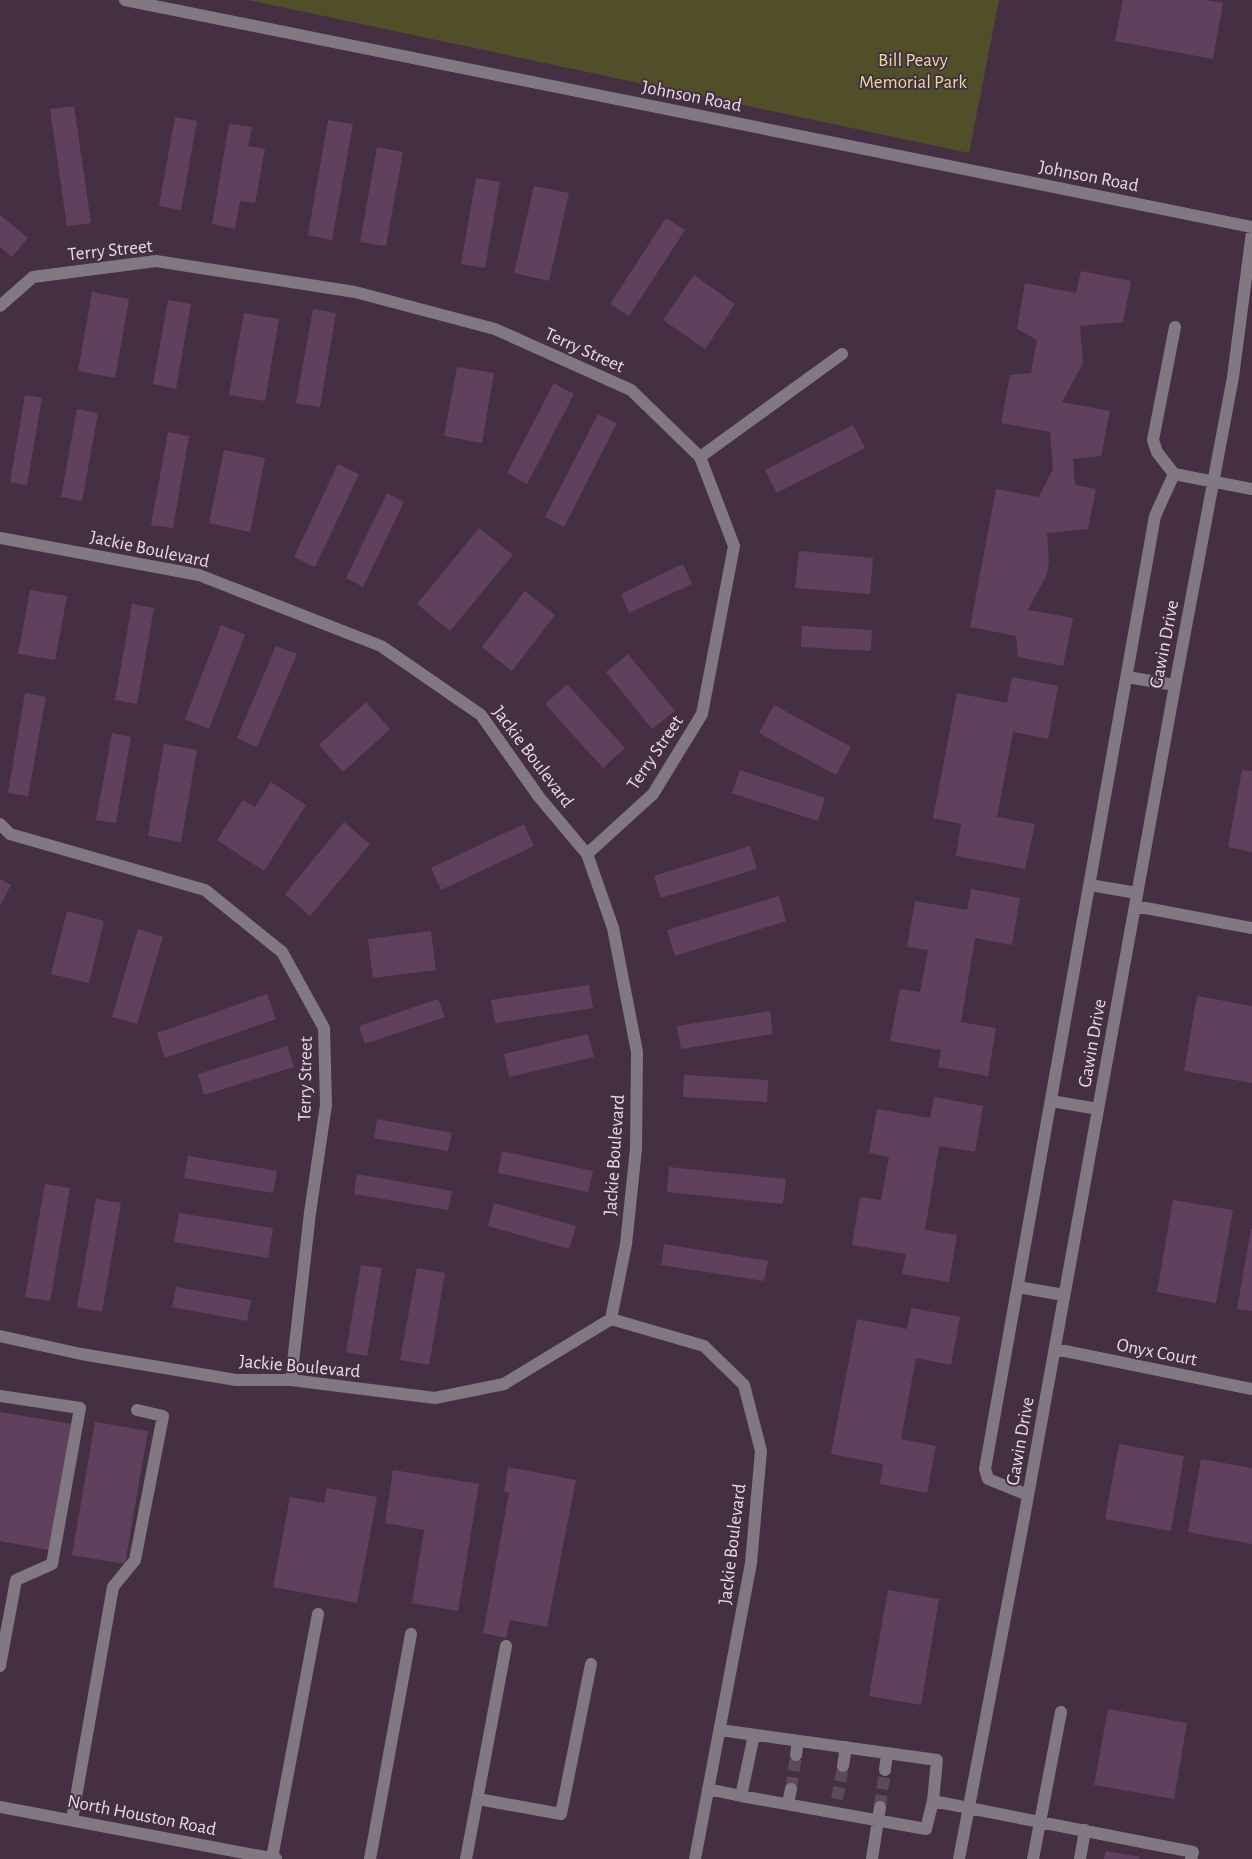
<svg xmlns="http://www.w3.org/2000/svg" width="1252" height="1859" viewBox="0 0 1252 1859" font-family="'Alegreya Sans',sans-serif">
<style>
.green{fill:#514f29}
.building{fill:#60415d}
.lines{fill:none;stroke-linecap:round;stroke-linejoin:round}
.minor-tunnel{stroke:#5c495a;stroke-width:12;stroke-dasharray:12 6;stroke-linecap:butt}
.minor{stroke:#827881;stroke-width:12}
.labels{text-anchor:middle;stroke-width:4;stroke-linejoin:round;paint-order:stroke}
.park-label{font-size:19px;fill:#e2de96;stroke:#443042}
.street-label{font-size:19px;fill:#e6d9e4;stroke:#443042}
</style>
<rect width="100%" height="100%" fill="#443042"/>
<path class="green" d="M248,0H999L969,153Z"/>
<path class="building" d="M1123,0H1205L1223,3L1213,59L1115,41Z
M74,106L91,223L67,226L50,109Z
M175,117L197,121L181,210L159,206Z
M328,120L353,124L332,240L308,235Z
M229,124L252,127L248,146L265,149L255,203L240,201L235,229L212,224Z
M377,147L403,152L386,246L360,242Z
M476,178L500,182L485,268L461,264Z
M534,186L569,193L549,281L514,273Z
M0,215L28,238L12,257L0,247Z
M666,218L685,230L629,316L610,304Z
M1081,271L1131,281L1123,322L1080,326L1083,363L1062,402L1110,411L1101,456L1073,459L1075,485L1096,489L1088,529L1047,533L1049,562L1047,574L1028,610L1073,618L1063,666L1018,657L1016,636L970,627L996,489L1039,497L1053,469L1050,432L1001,423L1010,375L1031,373L1037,340L1017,329L1025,283L1076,293Z
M694,275L735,304L705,349L663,320Z
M92,292L129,299L115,378L78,371Z
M168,300L191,304L176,389L153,384Z
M313,309L336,313L320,407L296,403Z
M244,313L279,319L265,401L229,395Z
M457,367L494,373L482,443L444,436Z
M554,383L574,394L527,484L507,473Z
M25,395L42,398L27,485L10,482Z
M77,409L98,413L82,501L61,497Z
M598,414L617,423L564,527L545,517Z
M853,425L865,448L777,493L765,470Z
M168,432L189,436L173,528L151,525Z
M224,450L265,458L250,532L209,523Z
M338,464L359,474L315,567L294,557Z
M387,493L404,502L363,587L346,578Z
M479,528L513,555L450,631L417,604Z
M799,551L873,558L870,594L795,588Z
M683,564L692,584L629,613L621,594Z
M30,590L67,596L55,660L18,654Z
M525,591L555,615L512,671L482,647Z
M132,604L154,608L137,704L115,700Z
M221,625L245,635L209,729L185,719Z
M802,626L872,630L871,651L801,647Z
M276,646L297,654L257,747L237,738Z
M628,654L675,711L652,729L606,672Z
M1012,677L1058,686L1048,739L1013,732L997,817L1035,824L1025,869L956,856L961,824L933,818L957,693L1007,703Z
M567,684L625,748L603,768L545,704Z
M25,693L46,697L28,796L8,793Z
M366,702L390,729L343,772L319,745Z
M774,705L851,747L836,775L759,733Z
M112,733L131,737L116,823L96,820Z
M164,744L197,750L181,842L148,836Z
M740,770L825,798L818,821L732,793Z
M1242,770L1252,771V852L1228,847Z
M271,782L306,805L264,871L217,840L243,800L255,807Z
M344,822L370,844L310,916L285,894Z
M524,824L534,846L441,890L431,868Z
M750,846L757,869L661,898L654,876Z
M0,879L11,885L0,906Z
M971,889L1020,898L1012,945L975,938L961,1022L996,1028L988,1076L938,1067L941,1050L890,1041L900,989L920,992L928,950L907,947L915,901L967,910Z
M779,896L786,921L675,956L667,930Z
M67,911L104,921L89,983L51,974Z
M138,929L163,937L137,1024L112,1017Z
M431,931L436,970L373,978L368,939Z
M589,985L593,1008L495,1023L491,1000Z
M267,994L276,1019L165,1058L157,1033Z
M1197,996L1252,1006V1083L1184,1071Z
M438,999L445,1017L365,1044L359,1026Z
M770,1011L773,1034L681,1049L677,1026Z
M588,1034L594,1057L509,1077L504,1054Z
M287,1046L294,1067L204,1095L198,1074Z
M684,1075L768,1080L767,1102L683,1097Z
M934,1097L983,1106L975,1152L939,1146L925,1230L957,1235L949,1282L902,1274L906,1254L852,1245L860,1197L881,1200L889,1157L869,1153L877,1109L930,1118Z
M377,1119L452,1133L448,1151L374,1138Z
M502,1151L593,1171L588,1192L498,1173Z
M188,1156L277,1171L273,1193L184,1178Z
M669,1167L786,1179L783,1204L667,1192Z
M357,1174L452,1191L448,1210L354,1194Z
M45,1184L70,1188L50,1301L25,1297Z
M96,1199L121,1203L102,1312L77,1307Z
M1173,1200L1233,1210L1216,1303L1157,1292Z
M494,1203L576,1226L569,1249L488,1226Z
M179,1213L273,1228L268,1258L174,1242Z
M1251,1229H1252V1311L1237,1309Z
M664,1244L768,1261L764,1281L661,1265Z
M361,1265L382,1268L367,1356L346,1352Z
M417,1268L445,1273L429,1365L400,1360Z
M176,1287L251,1300L247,1321L172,1307Z
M911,1308L960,1317L951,1365L916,1358L901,1439L936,1446L927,1493L880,1484L883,1464L831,1454L857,1319L907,1329Z
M0,1412L71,1424L49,1550L0,1541Z
M95,1422L148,1431L125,1564L72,1555Z
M1119,1444L1184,1456L1171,1531L1105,1519Z
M1201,1459L1252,1468V1544L1188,1532Z
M508,1467L576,1480L547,1627L510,1620L506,1638L483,1633L509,1493L504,1492Z
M393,1470L479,1484L458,1611L412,1603L424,1530L385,1523Z
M327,1488L377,1497L357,1603L273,1587L290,1497L324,1503Z
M888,1590L939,1599L921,1705L869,1696Z
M1108,1709L1187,1723L1174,1799L1094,1785Z
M1106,1851L1140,1857L1139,1859H1104Z"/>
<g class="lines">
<path class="minor-tunnel" d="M791,1789L796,1755
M837,1799L843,1766
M880,1807L885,1770"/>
<path class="minor" d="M125,0L1252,227
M0,306L33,277L156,261L355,292L495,329L631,390L700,457L734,546L702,714L653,794L587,854
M1175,327L1153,440L1157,452L1174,474L1252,489
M700,457L842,354
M0,538L199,575L381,646L481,715L539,797L587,854L613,928L637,1052L636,1149L626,1244L611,1319
M1127,677L1175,685
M0,824L10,834L205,890L282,952L324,1028L326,1105L310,1213L291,1380
M1090,885L1137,893
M1135,906L1252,928
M1051,1101L1098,1109
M1018,1287L1064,1295
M0,1336L81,1354L236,1380H291L435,1398L504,1384L611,1319L704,1346L744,1385L761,1451L751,1563L695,1859
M1055,1349L1252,1389
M0,1396L80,1408L52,1564L16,1580L0,1666
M1028,1495L988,1479L985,1469L1155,516L1174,474
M720,1730L937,1760L933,1801L1193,1852L1191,1859
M796,1755L798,1741
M843,1766L846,1747
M885,1770L887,1753
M708,1789L741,1796L754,1735
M741,1796L926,1829L933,1801
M478,1799L561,1814L591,1664
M788,1804L791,1789
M0,1807L276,1859
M72,1820L113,1587L135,1560L163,1416L137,1410
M272,1858L318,1614
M370,1859L411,1634
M466,1859L506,1646
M872,1859L880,1807
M959,1859L1024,1518L1175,685L1233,377L1252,232
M1033,1859L1061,1712
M1080,1859L1085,1830"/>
</g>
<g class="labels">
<g class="park-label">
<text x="913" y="66">Bill Peavy<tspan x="913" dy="22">Memorial Park</tspan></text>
</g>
<g class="street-label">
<text transform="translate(692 95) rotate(11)" y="7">Johnson Road</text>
<text transform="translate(1089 175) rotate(11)" y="7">Johnson Road</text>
<text transform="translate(110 249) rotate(-6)" y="7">Terry Street</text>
<text transform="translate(585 349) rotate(24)" y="7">Terry Street</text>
<text transform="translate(150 548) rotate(12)" y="7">Jackie Boulevard</text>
<text transform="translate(1163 644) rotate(-79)" y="7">Gawin Drive</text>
<text transform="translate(654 752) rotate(-56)" y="7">Terry Street</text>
<text transform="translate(534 756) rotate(53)" y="7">Jackie Boulevard</text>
<text transform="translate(1091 1043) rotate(-80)" y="7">Gawin Drive</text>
<text transform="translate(304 1079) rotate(-89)" y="7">Terry Street</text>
<text transform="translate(613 1155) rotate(-86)" y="7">Jackie Boulevard</text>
<text transform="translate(1157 1351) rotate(11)" y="7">Onyx Court</text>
<text transform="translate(300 1365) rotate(5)" y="7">Jackie Boulevard</text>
<text transform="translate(1019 1441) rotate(-80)" y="7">Gawin Drive</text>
<text transform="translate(731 1544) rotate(-83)" y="7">Jackie Boulevard</text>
<text transform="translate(142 1814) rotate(11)" y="7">North Houston Road</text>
</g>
</g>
</svg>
